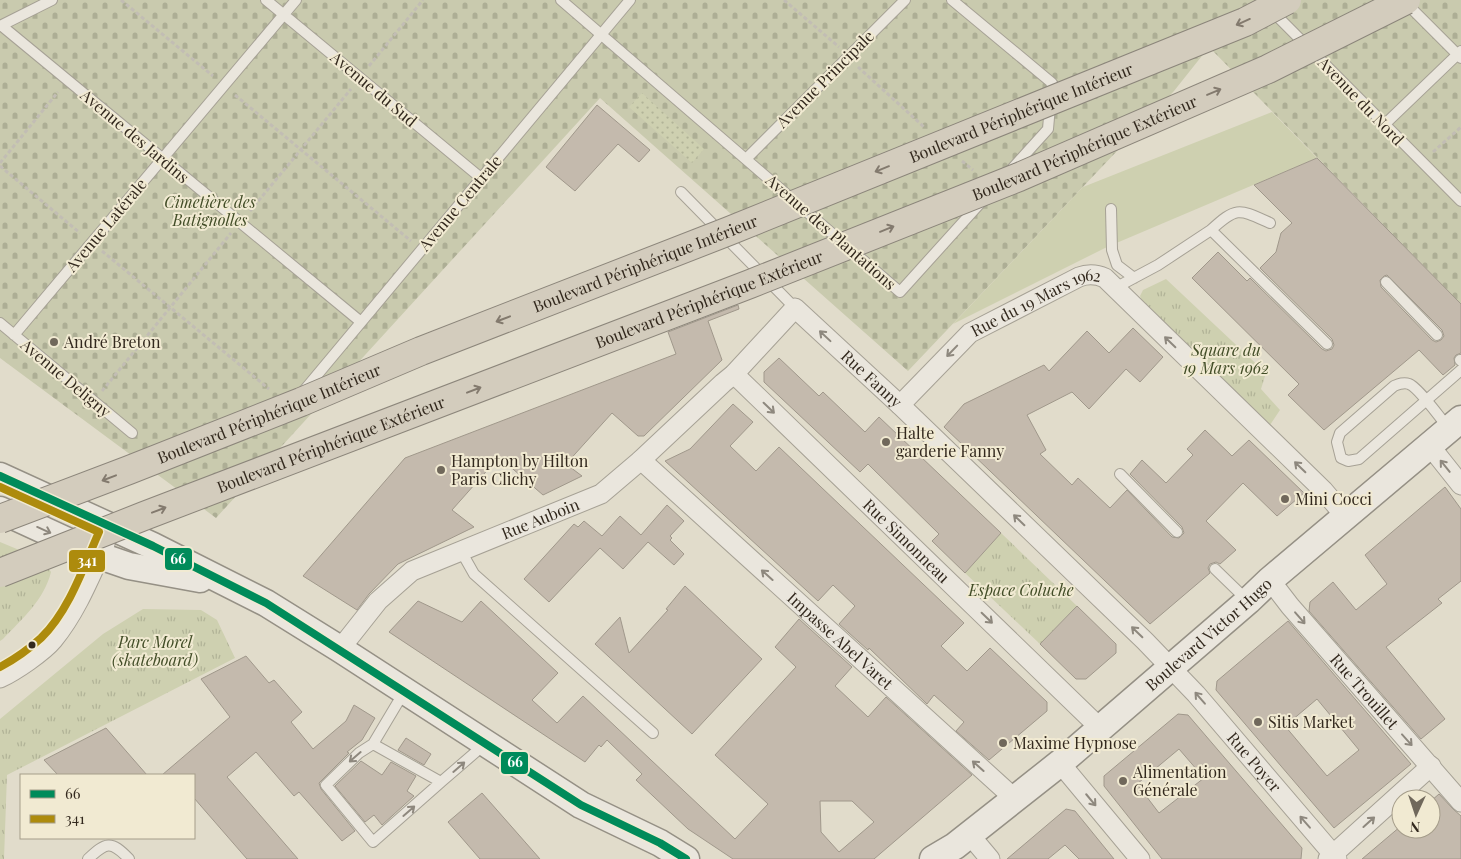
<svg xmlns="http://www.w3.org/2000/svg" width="1461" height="859" viewBox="0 0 1461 859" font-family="'Playfair Display',serif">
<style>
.grass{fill:#ced0b0}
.cemetery{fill:url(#cemetery-stones)}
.park{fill:url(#park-tufts)}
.garden{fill:url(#garden-dots)}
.building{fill:#c4baad;stroke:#a0988b;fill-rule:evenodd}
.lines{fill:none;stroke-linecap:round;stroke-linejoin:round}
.lane-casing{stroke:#a6a195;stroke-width:12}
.street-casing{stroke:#a6a195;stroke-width:21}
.secondary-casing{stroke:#959085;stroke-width:29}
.path{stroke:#c2bdb4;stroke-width:3;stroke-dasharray:4 2.5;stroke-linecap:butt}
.lane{stroke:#eae6dd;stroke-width:10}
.street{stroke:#eae6dd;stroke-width:19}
.secondary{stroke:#eae6dd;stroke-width:26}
.highway-bridge-casing{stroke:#8c867b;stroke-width:30;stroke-linecap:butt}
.highway-bridge{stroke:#d3ccbd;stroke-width:28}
.bus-1-casing{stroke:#f1ead2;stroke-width:11}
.bus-2-casing{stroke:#f1ead2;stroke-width:11}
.bus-1{stroke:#008b5a;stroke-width:8}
.bus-2{stroke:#ad8b0d;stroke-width:8}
.oneway{stroke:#837a6e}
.oneway2{stroke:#8e887e}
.poi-dot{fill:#70685b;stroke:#f1ead2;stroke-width:2}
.bus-dot{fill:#33291e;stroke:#f1ead2;stroke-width:2}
.labels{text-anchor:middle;stroke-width:4;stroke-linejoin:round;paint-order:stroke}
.street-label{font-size:16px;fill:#33291e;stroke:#f1ead2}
.park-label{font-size:16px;font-style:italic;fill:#424d27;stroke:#f1ead2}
.poi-label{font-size:16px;fill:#33291e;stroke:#f1ead2;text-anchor:start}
.line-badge{stroke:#f1ead2;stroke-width:2}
.badge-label{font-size:14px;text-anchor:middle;font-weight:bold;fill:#fff}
</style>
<defs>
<pattern id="cemetery-stones" width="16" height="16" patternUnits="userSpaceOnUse" patternTransform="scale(1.25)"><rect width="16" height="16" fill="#c9caae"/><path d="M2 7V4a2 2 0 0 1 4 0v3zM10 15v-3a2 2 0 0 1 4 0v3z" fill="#adae95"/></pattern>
<pattern id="park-tufts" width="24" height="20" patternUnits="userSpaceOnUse" patternTransform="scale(1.25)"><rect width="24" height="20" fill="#ced0b0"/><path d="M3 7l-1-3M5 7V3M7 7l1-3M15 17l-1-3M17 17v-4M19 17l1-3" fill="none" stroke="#b1b397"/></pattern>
<pattern id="garden-dots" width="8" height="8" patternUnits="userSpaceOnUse" patternTransform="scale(1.25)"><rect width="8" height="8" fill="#ced0b0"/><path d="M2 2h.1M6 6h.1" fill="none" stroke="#b1b397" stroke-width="1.8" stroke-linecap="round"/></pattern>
</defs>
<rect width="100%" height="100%" fill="#e1dccb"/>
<path class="grass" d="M1272,112L1317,158L1107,247L953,324L1083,187Z"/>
<path class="cemetery" d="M0,0H1461V304L1209,47L1174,91L908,371L600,98L216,518L0,358Z"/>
<path class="park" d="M1166,279L1266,373L1261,389L1280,410L1270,425L1143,303L1140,296L1143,290Z
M1001,533L1077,606L1040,644L965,573Z
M0,542L41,559L51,572C44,600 23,618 3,639L0,641Z
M143,609L201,610L217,620L235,658L7,775L4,859H0V719L103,634Z"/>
<path class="garden" d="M642,93L704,149L692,163L629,107Z"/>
<path class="building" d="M597,105L650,150L639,162L618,144L575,191L546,167Z
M1317,158L1461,304V353L1456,355L1454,358L1455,365L1443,375L1419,350L1324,430L1288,395L1299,384L1192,278L1218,252L1247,281L1250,278L1322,349L1326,351L1332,349L1334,345L1332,339L1260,268L1276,252L1281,233L1292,223L1254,185ZM1387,275L1442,330L1444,336L1441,340L1436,342L1432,340L1381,287L1380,280L1384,276Z
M738,305L739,309L708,321L722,360L644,436H638L612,413L566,464L582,476L543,495L499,457L452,510L474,527L398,564L369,594L357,610L303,576L405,458L676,354L668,332Z
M1133,328L1163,357L1140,382L1126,369L1089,409L1072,392L1027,415L1046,450L1040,454L1072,485L1078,478L1110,508L1127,490L1172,537L1179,538L1184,533L1182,527L1130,474L1142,460L1166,483L1193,455L1187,449L1205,430L1232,456L1249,440L1304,493L1277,516L1243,483L1206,521L1236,550L1220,564L1216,562L1210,564L1208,568L1210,573L1150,624L944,427L964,404L1044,365L1049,371L1087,331L1109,353Z
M779,358L819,396L823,392L865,432L879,417L1001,533L965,573L932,541L939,534L870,466L868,464L860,472L764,382V372Z
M733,404L753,422L730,446L756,471L779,447L964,623L941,646L967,671L990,648L1047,702V711L989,760L956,731L964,722L934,695L927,704L869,648L868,650L839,624L855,606L833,585L818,601L665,461L690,449Z
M1445,487L1461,509V581L1438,599L1442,603L1386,647L1445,719L1421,739L1309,611L1310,602L1333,582L1356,610L1387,584L1365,555Z
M667,505L684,521L670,536L672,538L670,540L684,554L674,565L648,542L623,569L600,548L549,602L524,579L574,524L578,527L584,521L602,536L620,516L641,535Z
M685,586L762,659L692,734L595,644L620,617L629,653L668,610L666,609Z
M418,601L462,622L481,601L558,673L532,700L557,723L583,696L735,839L768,804L715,755L796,667L775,647L799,619L852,667L835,686L868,717L886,697L972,775L874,859H733L688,829L636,780L642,774L607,740L601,747L599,745L585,762L389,632ZM820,801H852L874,822L839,852L821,832Z
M1077,606L1116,644V653L1086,679H1076L1040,644Z
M1288,621L1411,764L1334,828L1216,690L1217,681ZM1317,699L1359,750L1327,776L1285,726Z
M246,656L269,683L274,680L302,712L291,722L313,749L346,721L354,705L375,718L362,740L347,752L349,753L319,783L321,789L355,831L342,841L299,792L294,796L256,752L227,777L298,859H247L194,798V775H162L230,717L201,679Z
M1178,714L1188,715L1302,848L1301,859H1162L1104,786V776ZM1179,749L1204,778L1159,813L1137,784Z
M106,728L147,775H58L44,760Z
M406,738L431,754L424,765L398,750Z
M361,761L382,775L391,762L416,776L407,791L414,796L382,825L374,815L365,822L335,786Z
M482,793L540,859H480L448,822Z
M1439,794L1453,809L1461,816V859H1362L1401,826V829H1431V801Z
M1066,809L1075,811L1114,859H1079L1065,845L1048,859H1007Z"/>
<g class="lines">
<defs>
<path id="lane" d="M266,0L481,178
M561,0L900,292L983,200
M952,0L1052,83L1048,129L1010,171
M1405,2L1461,58
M1271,10L1461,201
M0,26L52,0
M2,26L361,322
M1384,125L1461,51
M746,159L905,0
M681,192L795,308
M1111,209L1112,250L1117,265L1134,278
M1211,230C1237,206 1239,209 1270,223
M1386,282L1437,335
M1115,288L1158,265L1211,230L1327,344
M0,323L132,433
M14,335L296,0
M1460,360L1461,361
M302,393L630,0
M1449,429C1442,420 1418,387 1409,384C1404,382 1399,384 1394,386L1340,433L1337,442L1341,458L1348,461L1359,459L1461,370
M1120,474L1177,532
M461,551L474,574L653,733
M1215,569L1248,601
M404,692L373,744L359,753L326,785L373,842L441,782
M373,744L441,782L485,744
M88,859C106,842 111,840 129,859"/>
<g id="street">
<path id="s1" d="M734,374L1100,728"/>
<path id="s2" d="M900,405L970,333L1079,277C1087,274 1096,274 1105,278L1323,490L1345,516"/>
<path d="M1430,446L1461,485"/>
<path id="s3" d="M641,460L1015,799"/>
<path id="s4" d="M1270,580L1290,606L1461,802"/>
<path id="s5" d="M340,649L378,601L412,571L601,494L641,460L723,383L734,374L795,308L900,405L1145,641L1196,694L1337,859"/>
<path d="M0,678C15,671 43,652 53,640C76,612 90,577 105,544"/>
<path d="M1060,763L1140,859"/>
<path d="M969,834L990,859"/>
<path d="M1328,859L1431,766"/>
</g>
<g id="secondary">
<path d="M0,476L153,546L266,603L340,649L581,805L660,843L686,859"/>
<path d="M0,510L100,556L129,566L200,579"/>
<path id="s6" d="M933,859L955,846L1060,763L1248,601L1270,580L1461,419"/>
</g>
</defs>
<use href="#lane" class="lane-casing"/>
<use href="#street" class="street-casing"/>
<use href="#secondary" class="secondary-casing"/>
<path class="path" d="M121,0L213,76
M784,0L839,47
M369,66L423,0
M858,67L924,127
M235,95L411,241
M1433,152L1461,127
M962,161L973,170
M0,163L58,92
M0,166L80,233
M250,211L351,89
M102,251L269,389
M102,391L231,233"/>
<use href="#lane" class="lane"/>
<use href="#street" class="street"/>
<use href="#secondary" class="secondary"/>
<defs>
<g id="highway-bridge">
<path id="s7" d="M0,519L129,470L301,402L421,351L729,231L1245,22L1287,0"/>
<path id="s8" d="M0,573L144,516L750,284L1019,177L1268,69L1406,0"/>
</g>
</defs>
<use href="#highway-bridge" class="highway-bridge-casing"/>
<use href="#highway-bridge" class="highway-bridge"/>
<defs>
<path id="bus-1" d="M0,476L153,546L266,603L581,805L660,843L686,859"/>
<path id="bus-2" d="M0,487L99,532C84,566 69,611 41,638C29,649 15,659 0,667"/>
</defs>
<use href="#bus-1" class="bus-1-casing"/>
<use href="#bus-2" class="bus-2-casing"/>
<use href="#bus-1" class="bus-1"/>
<use href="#bus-2" class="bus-2"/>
</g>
<defs><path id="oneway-shaft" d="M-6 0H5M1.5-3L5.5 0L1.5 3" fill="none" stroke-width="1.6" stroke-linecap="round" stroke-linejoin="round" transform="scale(1.25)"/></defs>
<g class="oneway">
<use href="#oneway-shaft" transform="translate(1243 22) rotate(156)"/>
<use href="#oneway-shaft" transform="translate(1214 92) rotate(-23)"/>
<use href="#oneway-shaft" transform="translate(882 169) rotate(158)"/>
<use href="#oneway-shaft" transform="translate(887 229) rotate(-22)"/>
<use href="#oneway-shaft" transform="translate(503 319) rotate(159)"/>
<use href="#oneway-shaft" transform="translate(474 390) rotate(-21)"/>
<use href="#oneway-shaft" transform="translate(109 478) rotate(159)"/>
<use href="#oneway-shaft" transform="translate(159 510) rotate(-21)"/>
</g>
<g class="oneway2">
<use href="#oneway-shaft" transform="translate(825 336) rotate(-137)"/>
<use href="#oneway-shaft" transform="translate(1170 342) rotate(-136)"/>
<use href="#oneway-shaft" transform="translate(952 351) rotate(134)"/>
<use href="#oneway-shaft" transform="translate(769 408) rotate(44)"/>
<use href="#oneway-shaft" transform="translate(1445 466) rotate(-129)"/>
<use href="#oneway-shaft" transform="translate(1300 467) rotate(-136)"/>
<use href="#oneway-shaft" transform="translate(1019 520) rotate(-136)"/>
<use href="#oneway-shaft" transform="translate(44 530) rotate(24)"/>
<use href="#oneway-shaft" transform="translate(767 575) rotate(-138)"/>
<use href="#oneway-shaft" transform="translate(987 618) rotate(44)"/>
<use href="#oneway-shaft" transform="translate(1300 618) rotate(49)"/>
<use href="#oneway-shaft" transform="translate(1137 632) rotate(-136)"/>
<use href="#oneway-shaft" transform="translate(1200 698) rotate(-131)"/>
<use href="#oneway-shaft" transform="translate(1407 740) rotate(48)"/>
<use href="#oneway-shaft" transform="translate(355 757) rotate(139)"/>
<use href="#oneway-shaft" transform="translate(978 766) rotate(-138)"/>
<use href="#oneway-shaft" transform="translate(459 767) rotate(-41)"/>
<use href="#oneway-shaft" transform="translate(1091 800) rotate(50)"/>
<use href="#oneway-shaft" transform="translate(409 811) rotate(-41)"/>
<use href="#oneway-shaft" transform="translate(1305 822) rotate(-131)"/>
<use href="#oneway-shaft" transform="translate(1369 822) rotate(-42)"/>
</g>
<g class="poi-dot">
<circle cx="54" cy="342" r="5"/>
<circle cx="886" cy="442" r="5"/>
<circle cx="441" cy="470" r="5"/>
<circle cx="1285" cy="499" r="5"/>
<circle cx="1258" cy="722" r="5"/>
<circle cx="1003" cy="743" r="5"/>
<circle cx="1123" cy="781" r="5"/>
</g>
<circle class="bus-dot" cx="32" cy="645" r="4.5"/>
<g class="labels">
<g class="street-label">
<text transform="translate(825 79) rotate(-45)" y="6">Avenue Principale</text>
<text transform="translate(374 89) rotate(40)" y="6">Avenue du Sud</text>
<text transform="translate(1361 101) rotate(46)" y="6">Avenue du Nord</text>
<text dy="6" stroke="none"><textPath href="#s7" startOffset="1099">Boulevard Périphérique Intérieur</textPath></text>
<text transform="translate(135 136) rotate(40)" y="6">Avenue des Jardins</text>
<text dy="6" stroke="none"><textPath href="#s8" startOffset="1165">Boulevard Périphérique Extérieur</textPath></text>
<text transform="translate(460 203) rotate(-50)" y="6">Avenue Centrale</text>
<text transform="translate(106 225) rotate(-50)" y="6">Avenue Latérale</text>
<text transform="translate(831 232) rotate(41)" y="6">Avenue des Plantations</text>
<text dy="6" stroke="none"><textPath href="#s7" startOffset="694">Boulevard Périphérique Intérieur</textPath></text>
<text dy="6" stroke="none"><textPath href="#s8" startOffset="760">Boulevard Périphérique Extérieur</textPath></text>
<text dy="6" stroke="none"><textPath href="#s2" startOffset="174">Rue du 19 Mars 1962</textPath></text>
<text transform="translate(66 378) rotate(40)" y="6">Avenue Deligny</text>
<text dy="6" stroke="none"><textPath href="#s5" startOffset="684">Rue Fanny</textPath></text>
<text dy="6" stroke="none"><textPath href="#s7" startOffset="289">Boulevard Périphérique Intérieur</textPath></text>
<text dy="6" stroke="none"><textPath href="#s8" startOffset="355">Boulevard Périphérique Extérieur</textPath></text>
<text dy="6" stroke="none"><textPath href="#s5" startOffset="245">Rue Auboin</textPath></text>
<text dy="6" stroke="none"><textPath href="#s1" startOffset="240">Rue Simonneau</textPath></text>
<text dy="6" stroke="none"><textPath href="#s6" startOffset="356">Boulevard Victor Hugo</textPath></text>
<text dy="6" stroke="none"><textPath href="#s3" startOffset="269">Impasse Abel Varet</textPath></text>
<text dy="6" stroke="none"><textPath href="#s4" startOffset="146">Rue Trouillet</textPath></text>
<text dy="6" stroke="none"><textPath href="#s5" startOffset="1226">Rue Poyer</textPath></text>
</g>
<g class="park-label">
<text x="210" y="208">Cimetière des<tspan x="210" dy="18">Batignolles</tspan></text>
<text x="1226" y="356">Square du<tspan x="1226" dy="18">19 Mars 1962</tspan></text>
<text x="1021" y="596">Espace Coluche</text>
<text x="155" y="648">Parc Morel<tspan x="155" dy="18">(skateboard)</tspan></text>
</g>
<g class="poi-label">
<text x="64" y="348">André Breton</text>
<text x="896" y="439">Halte<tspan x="896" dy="18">garderie Fanny</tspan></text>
<text x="451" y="467">Hampton by Hilton<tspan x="451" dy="18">Paris Clichy</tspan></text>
<text x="1295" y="505">Mini Cocci</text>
<text x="1268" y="728">Sitis Market</text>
<text x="1013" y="749">Maxime Hypnose</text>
<text x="1133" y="778">Alimentation<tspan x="1133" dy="18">Générale</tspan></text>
</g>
</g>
<g class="line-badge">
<rect x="164" y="547" width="29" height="24" rx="5" fill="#008b5a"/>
<rect x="68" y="549" width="38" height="24" rx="5" fill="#ad8b0d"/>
<rect x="500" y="751" width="29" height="24" rx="5" fill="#008b5a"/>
</g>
<g class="badge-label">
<text x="178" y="564">66</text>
<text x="87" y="566">341</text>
<text x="515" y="767">66</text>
</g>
<rect x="20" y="774" width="175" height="65" fill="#f1ead2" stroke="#a59d8a"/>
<rect x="30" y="790" width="25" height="8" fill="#008b5a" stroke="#a59d8a"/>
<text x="65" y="799" font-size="15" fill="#33291e">66</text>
<rect x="30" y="815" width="25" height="8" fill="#ad8b0d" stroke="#a59d8a"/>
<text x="65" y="824" font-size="15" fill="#33291e">341</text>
<g transform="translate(1416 814) rotate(183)"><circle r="24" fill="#f1ead2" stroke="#a59d8a"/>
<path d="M0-4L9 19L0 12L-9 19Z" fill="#70685b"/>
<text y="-8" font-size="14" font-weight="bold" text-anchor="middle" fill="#33291e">N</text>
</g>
</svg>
